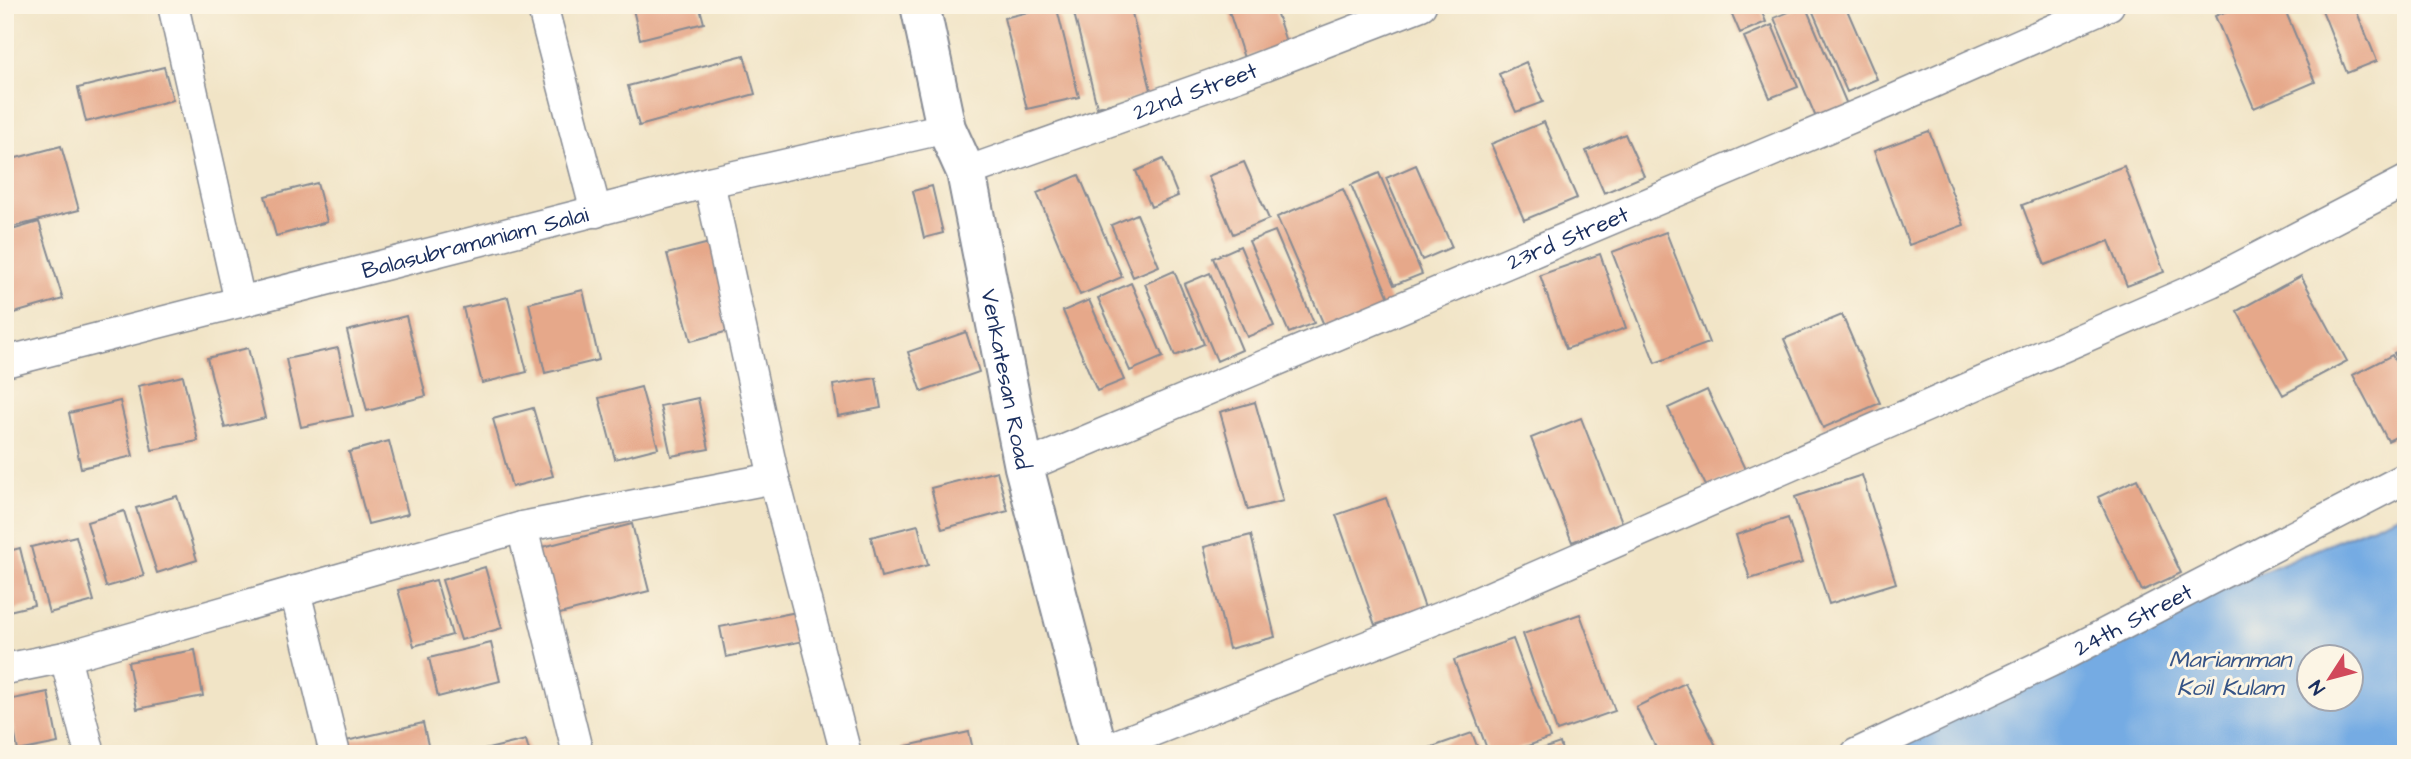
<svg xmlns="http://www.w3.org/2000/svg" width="2411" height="759" viewBox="0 0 2411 759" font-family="'Architects Daughter',sans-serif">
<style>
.water{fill:#74abe3;stroke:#486da0;stroke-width:2;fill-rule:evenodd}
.building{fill:#e6a88a}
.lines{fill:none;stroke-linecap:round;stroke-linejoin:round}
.street-casing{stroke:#868a92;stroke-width:33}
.secondary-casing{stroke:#868a92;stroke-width:42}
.street{stroke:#fff;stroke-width:30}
.secondary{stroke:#fff;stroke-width:38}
.labels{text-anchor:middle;stroke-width:6;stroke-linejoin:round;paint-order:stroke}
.street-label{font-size:23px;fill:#1b2f5e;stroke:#fcf5e5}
.water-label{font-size:24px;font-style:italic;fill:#365486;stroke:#fcf5e5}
</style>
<rect width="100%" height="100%" fill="#fcf5e5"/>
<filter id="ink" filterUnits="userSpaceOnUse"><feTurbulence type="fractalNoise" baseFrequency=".0143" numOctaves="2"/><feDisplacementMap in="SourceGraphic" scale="14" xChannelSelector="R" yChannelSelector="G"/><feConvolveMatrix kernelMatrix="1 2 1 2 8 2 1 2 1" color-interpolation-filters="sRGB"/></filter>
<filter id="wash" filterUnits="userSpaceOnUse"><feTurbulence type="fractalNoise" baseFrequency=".00686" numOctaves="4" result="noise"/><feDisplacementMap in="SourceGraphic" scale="28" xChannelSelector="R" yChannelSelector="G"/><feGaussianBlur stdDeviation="1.57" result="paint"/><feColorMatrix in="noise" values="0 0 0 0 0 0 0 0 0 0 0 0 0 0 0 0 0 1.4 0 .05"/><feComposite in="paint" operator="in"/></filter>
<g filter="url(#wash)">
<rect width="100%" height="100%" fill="#f1e4c6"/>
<path class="water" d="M2406,512V754H1879L2062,656ZM2310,658H2352V700H2310Z"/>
<g id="blocks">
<path class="building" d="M632,5H699L704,23L640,39Z
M1056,5L1079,97L1027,109L1004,18Z
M1072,5H1130L1152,94L1097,107Z
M1227,5H1274L1287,45L1244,58Z
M1728,5H1759L1766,22L1740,33Z
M1805,5L1848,107L1817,120L1774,18Z
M1810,5H1845L1877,79L1847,92Z
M2241,5H2283L2315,82L2254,108L2215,16Z
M2320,5H2354L2377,61L2347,73Z
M1772,25L1798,87L1770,98L1744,37Z
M744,55L755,94L639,126L628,86Z
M1526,62L1543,102L1516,112L1499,74Z
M164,67L173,100L86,122L78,88Z
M1544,122L1577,198L1524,220L1491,144Z
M1929,131L1964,225L1909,245L1874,151Z
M1625,134L1644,176L1604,193L1586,151Z
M61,146L79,210L5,229V161Z
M1163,159L1178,196L1151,207L1136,171Z
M1244,162L1269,219L1233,234L1208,176Z
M1416,165L1452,247L1422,260L1386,178Z
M2124,166L2164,272L2127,286L2109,241L2045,265L2022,205Z
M1379,173L1422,274L1394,285L1351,185Z
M1079,175L1122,277L1080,295L1037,193Z
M317,183L327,222L276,236L265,196Z
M932,186L943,233L924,238L913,191Z
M1343,189L1392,305L1327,332L1277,217Z
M1137,214L1159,266L1133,277L1111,225Z
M39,222L63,299L11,314L5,294V232Z
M1275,231L1314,323L1289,333L1249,241Z
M1666,232L1709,343L1655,363L1612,252Z
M717,241L740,328L691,341L667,254Z
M1240,246L1274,326L1247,337L1213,258Z
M1600,254L1626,328L1566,349L1540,275Z
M1174,271L1204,344L1175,356L1145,284Z
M1210,273L1242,350L1217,361L1184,284Z
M2301,276L2347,361L2283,395L2237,311Z
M1131,283L1163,357L1130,371L1098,298Z
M583,290L599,360L545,373L529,303Z
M508,297L527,372L482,383L463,308Z
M1089,300L1124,380L1097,391L1063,311Z
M1842,315L1880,403L1823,428L1784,339Z
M406,316L426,396L367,411L347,331Z
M966,332L979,372L922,392L908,352Z
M2406,347V376L2394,353Z
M248,348L265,418L225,428L207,358Z
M338,348L353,416L301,427L286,359Z
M2392,355L2406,382V432L2388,441L2353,375Z
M183,376L198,441L152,450L138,386Z
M876,378L881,408L838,416L833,385Z
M641,387L658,448L615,459L599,398Z
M1707,390L1745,469L1707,488L1668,408Z
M698,398L709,449L671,456L660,406Z
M120,401L133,456L81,468L69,413Z
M1255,402L1283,501L1248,510L1220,412Z
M533,408L553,476L512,487L493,419Z
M1581,418L1622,522L1572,542L1531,438Z
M389,441L408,514L368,524L349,452Z
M997,471L1008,511L942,529L931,488Z
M1862,475L1896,583L1829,604L1795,497Z
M2137,479L2181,573L2142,591L2098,497Z
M177,496L197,560L157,573L136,508Z
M1386,498L1425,608L1375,625L1336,515Z
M124,511L144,576L106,587L87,522Z
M1788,518L1802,563L1750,579L1736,535Z
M632,524L649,591L552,616L535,549Z
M918,525L928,565L881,577L871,537Z
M1251,535L1275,637L1229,649L1204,547Z
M76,536L94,601L49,613L31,547Z
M20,548L34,605L5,612V552Z
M485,567L502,628L461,640L442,580Z
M436,580L452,635L414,646L398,590Z
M802,611L808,640L726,657L720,627Z
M1580,614L1615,711L1557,731L1523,634Z
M1513,639L1550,738L1505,754H1489L1454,660Z
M491,643L500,681L438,697L429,658Z
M195,650L203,696L137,709L128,662Z
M1685,683L1720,754H1659L1636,707Z
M48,692L58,743L18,751L8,700Z
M423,723L430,754H345L342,742Z
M969,732L974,754H904L902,747Z
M1472,733L1480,754H1415V753Z
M526,740L530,754H471V753Z
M1560,743L1563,754H1531V753Z"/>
</g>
</g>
<g filter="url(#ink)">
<use href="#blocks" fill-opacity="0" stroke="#868a92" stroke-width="2"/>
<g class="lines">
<defs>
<g id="street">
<path d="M173,5L240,302"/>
<path d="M542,5L596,212"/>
<path id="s1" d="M966,172L1242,74L1421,5"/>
<path d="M709,182L774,478L846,754"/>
<path id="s2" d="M5,362L709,182L946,128"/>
<path id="s3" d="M1024,467L1893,100L2109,5"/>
<path d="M522,527L578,754"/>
<path d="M295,591L335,754"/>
<path d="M65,657L90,754"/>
<path d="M5,669L65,657L522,527L774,478"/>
<path d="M1099,752L1469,606L2211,282L2406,181"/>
<path id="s4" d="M1856,754L2062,656L2406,478"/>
</g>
<g id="secondary">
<path id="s5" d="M920,5L946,128L966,172L1024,467L1099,754"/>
</g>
</defs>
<use href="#street" class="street-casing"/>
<use href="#secondary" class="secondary-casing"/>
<use href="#street" class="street"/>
<use href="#secondary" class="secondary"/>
</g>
</g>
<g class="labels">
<g class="street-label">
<text dy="8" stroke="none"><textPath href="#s1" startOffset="243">22nd Street</textPath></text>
<text dy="8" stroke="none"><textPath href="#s3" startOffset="590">23rd Street</textPath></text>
<text dy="8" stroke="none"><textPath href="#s2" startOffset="485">Balasubramaniam Salai</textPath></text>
<text dy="8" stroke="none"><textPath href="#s5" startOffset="385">Venkatesan Road</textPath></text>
<text dy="8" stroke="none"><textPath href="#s4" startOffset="308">24th Street</textPath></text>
</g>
<g class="water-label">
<text x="2230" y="667">Mariamman<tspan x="2230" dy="28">Koil Kulam</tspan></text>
</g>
</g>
<rect width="2411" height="759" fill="none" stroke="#fcf5e5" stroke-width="28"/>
<g transform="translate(2330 678) rotate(234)"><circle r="33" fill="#fcf5e5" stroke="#a2a6af" stroke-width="2"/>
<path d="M0-5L12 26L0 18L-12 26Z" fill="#d1495b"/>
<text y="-10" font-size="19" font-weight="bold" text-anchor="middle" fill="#1b2f5e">N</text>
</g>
</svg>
